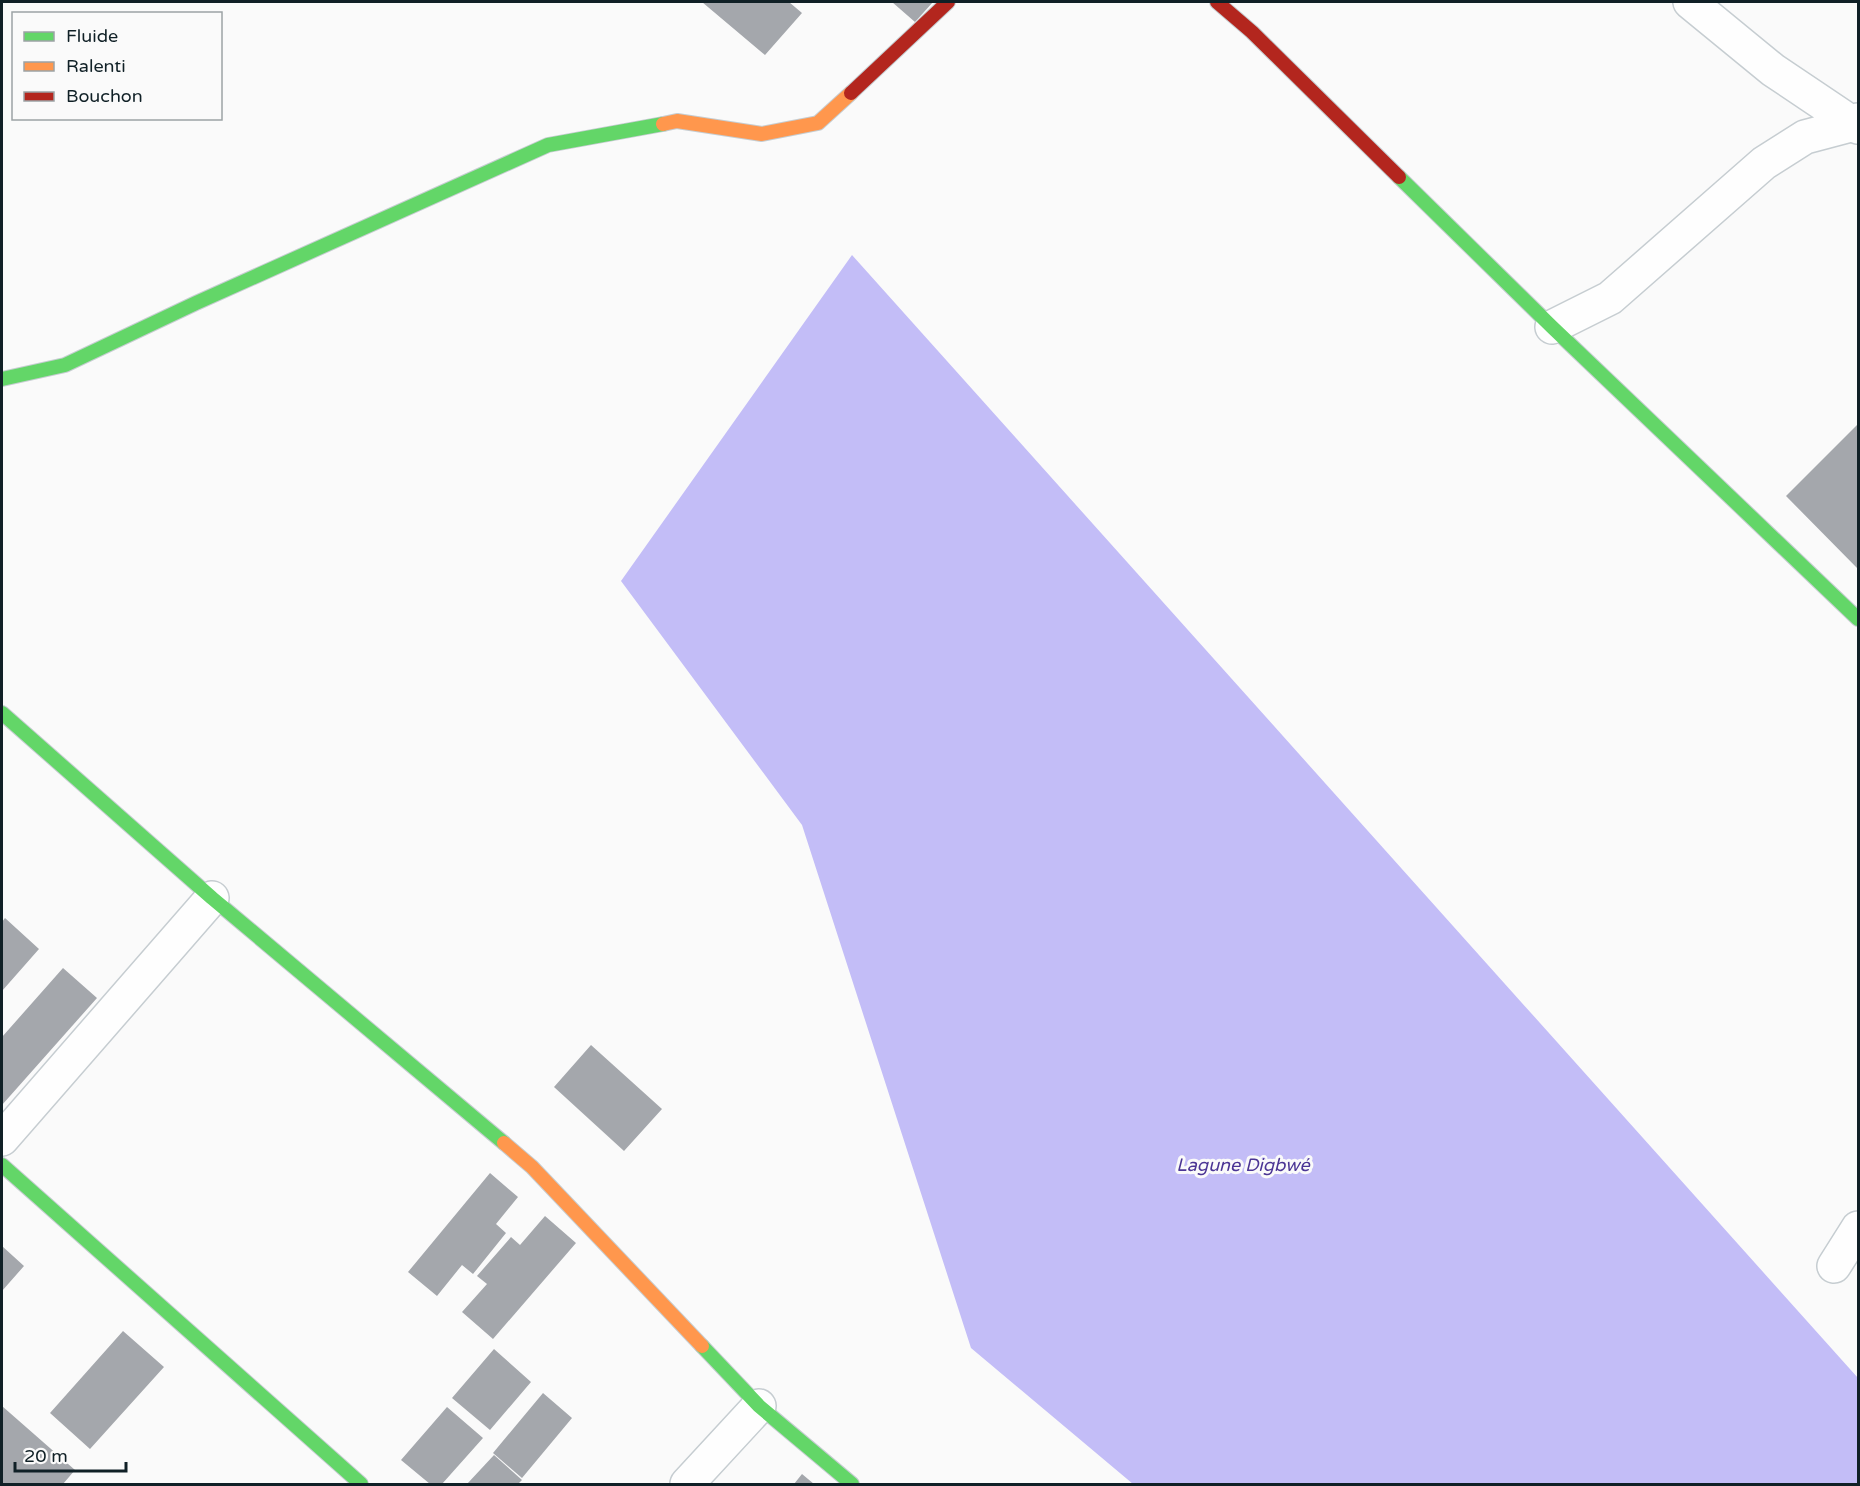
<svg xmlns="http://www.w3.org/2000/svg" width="1860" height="1486" viewBox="0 0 1860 1486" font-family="'Varela Round',sans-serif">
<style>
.water{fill:#c3bdf7}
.building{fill:#a4a7ac}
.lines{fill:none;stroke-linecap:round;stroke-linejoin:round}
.street-casing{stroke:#c6cdd1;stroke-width:36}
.fast-casing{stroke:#c6cdd1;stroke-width:16}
.slow-casing{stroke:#c6cdd1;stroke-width:16}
.jam-casing{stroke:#c6cdd1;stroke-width:16}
.street{stroke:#fefefe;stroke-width:33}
.fast{stroke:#63d668;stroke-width:14}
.slow{stroke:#ff974d;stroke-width:14}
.jam{stroke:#b3261e;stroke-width:14}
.labels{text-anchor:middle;stroke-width:6;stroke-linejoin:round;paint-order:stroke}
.water-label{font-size:18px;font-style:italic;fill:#4b3594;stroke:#fafafa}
</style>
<rect width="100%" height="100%" fill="#fafafa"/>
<path class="water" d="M852,255L1858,1378V1484H1133L971,1348L802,825L621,581Z"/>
<path class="building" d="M702,2H789L802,13L765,55Z
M892,2H933L915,22Z
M1858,424V569L1786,496Z
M5,918L39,949L2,991V922Z
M63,968L97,998L2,1105V1037Z
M591,1045L662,1109L624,1151L554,1087Z
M490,1173L518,1197L496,1224L506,1233L473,1274L462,1265L437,1296L408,1272Z
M545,1216L576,1243L493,1339L462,1312L487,1284L477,1276L511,1237L520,1245Z
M2,1246L24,1266L2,1291Z
M123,1331L164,1367L90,1449L50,1413Z
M494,1349L531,1382L490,1430L452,1398Z
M543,1393L572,1418L522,1478L493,1453Z
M2,1406L75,1470L63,1484H2Z
M447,1407L483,1438L442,1484H430L401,1460Z
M494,1455L522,1480L518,1484H467Z
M802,1474L814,1484H794Z"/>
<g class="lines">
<defs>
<path id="street" d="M1690,2L1773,70L1858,127
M1552,327L1610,298L1764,163L1805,137L1854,124L1858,120
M2,1139L212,898
M1834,1266L1858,1228
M687,1484L759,1406"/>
<path id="fast" d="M1399,177L1552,327L1858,619
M2,379L65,365L196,303L548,145L663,124
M2,713L212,898L504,1143
M2,1165L361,1484
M702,1346L759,1406L852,1484"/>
<path id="slow" d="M663,124L677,121L762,134L818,123L851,93
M504,1143L532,1167L702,1346"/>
<path id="jam" d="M1217,2L1252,32L1399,177
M851,93L948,2"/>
</defs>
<use href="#street" class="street-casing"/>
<use href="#fast" class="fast-casing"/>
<use href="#slow" class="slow-casing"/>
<use href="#jam" class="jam-casing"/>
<use href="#street" class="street"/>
<use href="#fast" class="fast"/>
<use href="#slow" class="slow"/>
<use href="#jam" class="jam"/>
</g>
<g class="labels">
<g class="water-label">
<text x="1243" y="1171">Lagune Digbwé</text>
</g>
</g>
<rect width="1860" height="1486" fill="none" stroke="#102026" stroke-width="6"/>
<rect x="12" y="12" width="210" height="108" fill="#fafafa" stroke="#9ca3a5" stroke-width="1.5"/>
<rect x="24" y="32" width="30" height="9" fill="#63d668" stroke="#9ca3a5" stroke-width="1.5"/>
<text x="66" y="42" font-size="18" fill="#102026">Fluide</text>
<rect x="24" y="62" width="30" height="9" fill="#ff974d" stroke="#9ca3a5" stroke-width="1.5"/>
<text x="66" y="72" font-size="18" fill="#102026">Ralenti</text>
<rect x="24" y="92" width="30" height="9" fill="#b3261e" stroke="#9ca3a5" stroke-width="1.5"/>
<text x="66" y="102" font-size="18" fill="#102026">Bouchon</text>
<path d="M15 1462v9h111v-9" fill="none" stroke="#102026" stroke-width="3"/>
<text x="24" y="1462" font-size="18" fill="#102026" stroke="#fafafa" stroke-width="4.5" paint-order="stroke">20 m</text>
</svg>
